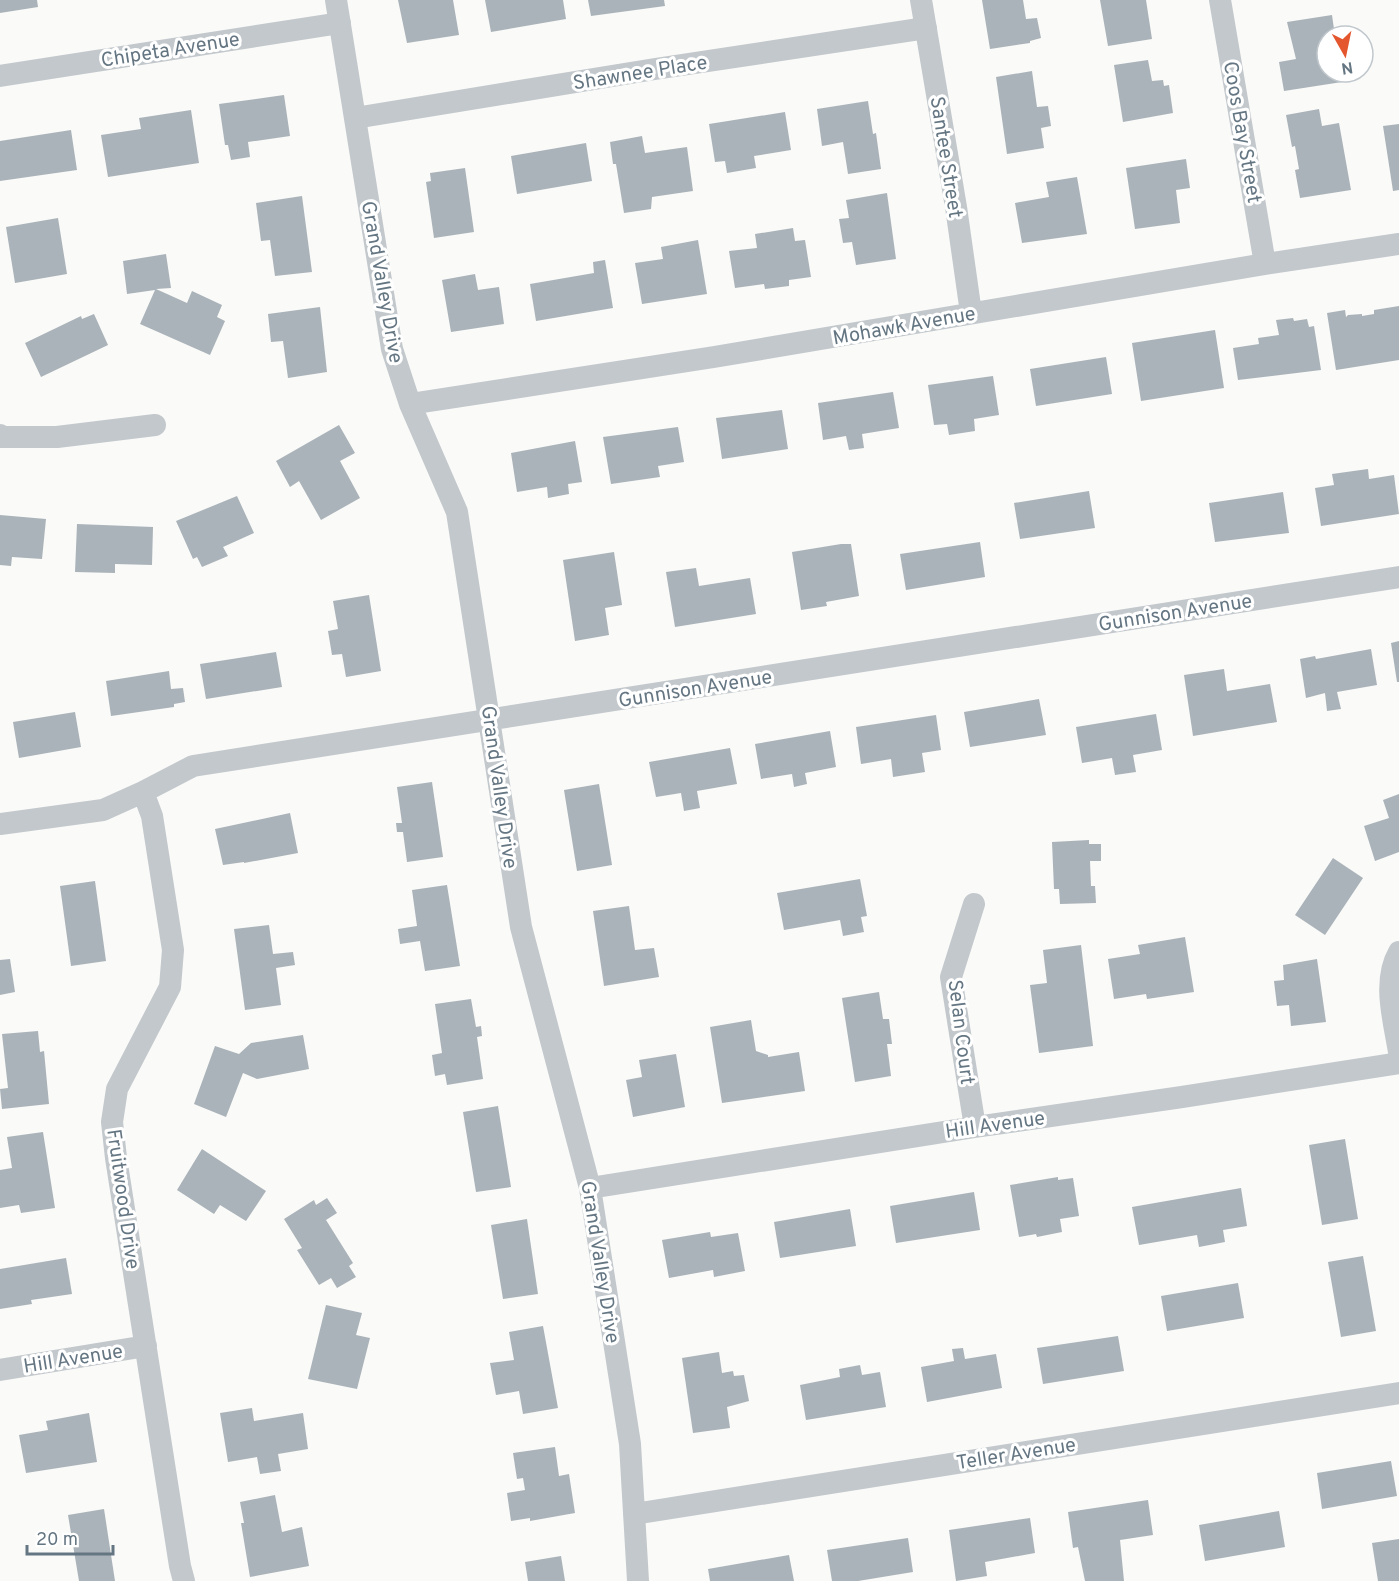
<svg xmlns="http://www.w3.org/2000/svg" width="1399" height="1581" viewBox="0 0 1399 1581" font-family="Overpass,sans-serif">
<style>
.building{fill:#aab3b9}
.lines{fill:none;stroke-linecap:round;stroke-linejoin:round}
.street{stroke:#c3c8cc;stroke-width:22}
.labels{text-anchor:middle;stroke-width:6;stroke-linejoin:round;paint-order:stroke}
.street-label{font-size:20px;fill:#657683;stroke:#fff}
</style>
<rect width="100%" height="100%" fill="#fafaf8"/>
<path class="building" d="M0,0H37L38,7L0,13Z
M398,0H453L459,35L407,43Z
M485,0H563L566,19L491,32Z
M588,0H664L665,6L591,16Z
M982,0H1023L1026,19L1037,18L1041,38L1030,41V43L990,49Z
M1100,0H1146L1152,39L1108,46Z
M1332,15L1335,36H1327V72H1341L1342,82L1284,91L1279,62L1296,59L1287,22Z
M1148,60L1152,81L1163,80L1164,86L1169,85L1173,113L1123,122L1114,65Z
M1032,71L1037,107L1048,106L1051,126L1041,128L1044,148L1007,154L996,77Z
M284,95L290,136L248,142L250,157L231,160L228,145H225L219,104Z
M868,101L873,134L876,133L881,169L848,174L843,142L822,146L817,109Z
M1319,109L1322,126L1339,123L1351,190L1300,198L1295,170L1299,169L1295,146L1292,147L1286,115Z
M191,110L199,163L108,177L101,135L141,129L139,118Z
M785,112L791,150L754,156L756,168L727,173L725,161L715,162L709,124Z
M1399,124V190L1393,191L1383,126Z
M71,130L77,170L0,181V141Z
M642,136L645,153L687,147L693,191L652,197L651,209L624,213L616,164H613L610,142Z
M586,143L592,181L517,194L511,156Z
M1186,159L1190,188L1176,190L1180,223L1135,229L1126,168Z
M465,168L474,232L434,238L426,182L431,181L430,173Z
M1077,177L1087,234L1022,243L1015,203L1049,197L1046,182Z
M887,193L896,259L856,265L852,242L843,243L839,219L849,218L846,200Z
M302,196L312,272L275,276L270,240L261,241L256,203Z
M58,218L67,274L15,283L6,227Z
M793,228L795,241L805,240L811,277L789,280V286L765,289L764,284L735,288L729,251L757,248L755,234Z
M698,240L707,294L642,304L635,263L663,259L661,247Z
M166,254L171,288L156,289L187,303L192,291L222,305L217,317L225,321L210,355L140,324L155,290L127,294L123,261Z
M605,260L613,308L536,321L530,284L594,273L593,262Z
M475,274L478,290L499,287L504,324L451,332L442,280Z
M1399,306V360L1336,370L1327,313L1345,310L1346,317L1348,315L1362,314V316L1374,314V310Z
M320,307L327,372L288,378L283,341L271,342L268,314Z
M94,314L108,345L41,377L25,343L81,316L82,319Z
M1293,318L1294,321L1307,319L1309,327L1314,326L1321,370L1238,380L1233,348L1259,344L1258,338L1279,335L1276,320Z
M1215,330L1224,388L1141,401L1132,343Z
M1106,357L1112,394L1036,406L1030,369Z
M993,376L999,415L974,419L975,431L949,435L947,424L934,425L928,385Z
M893,392L899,428L862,434L864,448L849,450L846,436L823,440L818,403Z
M782,410L788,449L722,459L716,418Z
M339,425L355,453L340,461L360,498L321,520L299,481L290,487L276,461Z
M678,427L684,462L658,466L660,477L611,484L603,437Z
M575,441L582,482L568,484L569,494L548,498L547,487L517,492L511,453Z
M1368,469L1369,479L1394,475L1399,514L1321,526L1315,488L1334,485L1332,474Z
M1089,491L1095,528L1020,539L1014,503Z
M1283,492L1289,533L1215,542L1209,503Z
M237,496L254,533L223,547L228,556L202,567L197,557L193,559L176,521Z
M0,515L46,519L42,559L12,557L11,566L0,565Z
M77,524L153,527L152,565L115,564V573L75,572Z
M980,542L985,577L906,590L900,554Z
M841,544H851L859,596L826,602L827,606L801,610L792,552Z
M614,552L622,605L605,608L609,635L575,641L563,560Z
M696,568L699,586L750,578L756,614L675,627L666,572Z
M369,595L381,671L346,677L342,654L332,655L328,631L338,629L333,601Z
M1399,641V682H1397L1391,643Z
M1371,649L1377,685L1337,692L1341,709L1327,711L1325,693L1306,698L1300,659L1315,656L1316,659Z
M276,652L282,687L206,699L200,664Z
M1224,669L1227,691L1270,684L1277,722L1193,736L1184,675Z
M169,671L171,689L183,688L185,702L174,704V707L111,716L106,681Z
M1039,699L1046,735L970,747L964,712Z
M75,712L81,747L19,758L13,722Z
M1156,714L1162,750L1133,755L1136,772L1115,775L1112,758L1082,763L1076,727Z
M936,715L941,750L922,753L925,772L893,777L891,759L861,764L856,727Z
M830,731L836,767L805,773L807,784L794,787L792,774L761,779L755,744Z
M730,748L737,784L697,791L700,808L684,811L681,793L656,797L649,762Z
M432,782L443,857L407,862L403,832H397L396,823H402L397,787Z
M599,784L612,865L577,871L564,790Z
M1399,794V852L1375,861L1364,826L1389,818L1383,800Z
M290,813L298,853L244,863V862L223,865L215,829Z
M1089,840V844H1101V861H1090L1091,886H1095L1096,903L1060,904L1059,889H1054L1052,842Z
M1333,858L1363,878L1325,935L1295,915Z
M860,879L867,916L861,917L864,932L843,936L840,920L784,930L777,893Z
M95,881L106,961L71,966L60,886Z
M447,885L460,966L425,971L420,941L400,944L398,929L417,926L412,890Z
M629,906L635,950L654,948L659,977L604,986L593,911Z
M269,925L273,954L293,952L295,965L276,968L281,1005L245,1010L234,929Z
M1185,937L1194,992L1147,999L1146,994L1114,999L1108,959L1140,954L1138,945Z
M1081,945L1093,1046L1039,1053L1030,985L1047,983L1043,950Z
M10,959L15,992L0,995V960Z
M1317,959L1326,1022L1291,1026L1289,1005L1277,1006L1274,981L1284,980L1283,965Z
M879,992L883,1019H889L892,1044H887L891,1076L855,1082L842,998Z
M471,999L476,1027L481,1026L482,1036L477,1037L483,1079L447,1085L445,1074L435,1076L432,1055L442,1053L435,1004Z
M751,1020L756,1051L768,1055V1057L799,1052L805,1091L722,1103L710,1027Z
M38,1031L40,1052L44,1051L49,1104L2,1109L0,1089L8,1088L2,1034Z
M303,1035L309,1069L257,1079L243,1073L226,1117L194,1104L215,1046L239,1054L251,1043Z
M676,1054L685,1107L633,1117L626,1080L642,1077L639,1060Z
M498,1106L511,1187L476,1192L463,1112Z
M43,1132L55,1208L21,1213L19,1205L0,1208V1170L12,1168L7,1137Z
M1345,1139L1358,1219L1322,1225L1309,1145Z
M202,1149L266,1191L246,1221L220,1205L214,1214L177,1190Z
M1058,1177V1180L1073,1178L1079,1216L1060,1219L1062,1232L1037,1237L1036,1234L1019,1237L1010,1185Z
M1241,1188L1247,1226L1223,1230L1225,1242L1199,1247L1197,1235L1139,1245L1132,1207Z
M974,1192L980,1230L896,1243L890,1206Z
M327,1198L337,1213L326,1220L353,1263L349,1266L356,1277L337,1288L331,1278L319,1285L297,1250L302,1248L284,1219L314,1200L316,1205Z
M850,1209L856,1246L780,1258L774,1222Z
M527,1219L538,1294L503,1299L491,1225Z
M710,1232L711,1237L738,1233L745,1271L714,1277L713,1270L669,1278L662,1240Z
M1363,1256L1376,1331L1341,1337L1328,1262Z
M66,1258L72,1294L31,1300L32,1304L0,1309V1269Z
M1238,1283L1244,1318L1167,1331L1161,1296Z
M326,1305L362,1313L356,1335L370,1338L357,1389L308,1379Z
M543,1326L558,1408L523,1414L519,1391L496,1395L490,1363L514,1360L509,1332Z
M1118,1336L1124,1371L1043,1384L1037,1348Z
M963,1348L965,1359L996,1354L1002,1388L927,1402L921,1367L954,1361L952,1349Z
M719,1352L722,1373L733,1371L734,1376L744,1375L749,1401L727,1407L730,1428L693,1433L682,1358Z
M860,1365L862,1375L880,1372L886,1407L806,1420L800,1385L840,1377L839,1369Z
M252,1408L254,1421L303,1413L308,1449L278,1454L281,1471L260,1474L257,1457L228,1462L220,1413Z
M89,1413L97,1462L26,1473L19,1435L48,1430L46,1421Z
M555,1447L559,1476L569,1474L575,1513L530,1521V1518L511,1521L507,1493L525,1490L523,1478L517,1479L513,1453Z
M1391,1461L1397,1496L1322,1509L1317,1473Z
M275,1495L282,1532L302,1527L309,1566L250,1577L241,1523H244L240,1502Z
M1148,1500L1153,1535L1120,1540L1124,1581H1085L1078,1547L1073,1548L1068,1512Z
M104,1509L115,1581H79L68,1515Z
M1279,1511L1285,1547L1205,1561L1199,1525Z
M1030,1518L1035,1553L985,1562L987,1576L956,1581L949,1530Z
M908,1538L913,1572L858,1581H832L827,1550Z
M1399,1539V1581H1378L1372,1543Z
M789,1555L794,1581H710L708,1569Z
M561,1556L565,1581H528L525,1562Z"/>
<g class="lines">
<path class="street" d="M336,0L392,349L410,404L457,512L521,927L590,1188L630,1444L638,1581
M921,0L956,207L971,313
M1220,0L1265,264
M0,76L340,23
M355,118L655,69L926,28
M410,404L714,357L1265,264L1399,244
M0,435L1,437H57L155,425
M143,792L152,816L173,950L170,987L117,1089L112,1122L116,1158L180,1566L184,1581
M0,824L103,810L143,792L193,766L1399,577
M974,904L951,977L975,1127
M1399,952C1382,981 1394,1021 1399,1052
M590,1188L975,1127L1182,1097L1399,1063
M0,1370L146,1346
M634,1514L1399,1393"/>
</g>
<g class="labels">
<g class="street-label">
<text transform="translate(170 49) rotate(-9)" y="7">Chipeta Avenue</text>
<text transform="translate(640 72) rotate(-9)" y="7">Shawnee Place</text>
<text transform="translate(1243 132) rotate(80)" y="7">Coos Bay Street</text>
<text transform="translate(947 157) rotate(81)" y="7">Santee Street</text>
<text transform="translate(383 282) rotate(80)" y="7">Grand Valley Drive</text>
<text transform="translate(904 325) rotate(-10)" y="7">Mohawk Avenue</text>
<text transform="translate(1175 612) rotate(-9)" y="7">Gunnison Avenue</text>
<text transform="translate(695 688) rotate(-9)" y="7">Gunnison Avenue</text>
<text transform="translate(500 787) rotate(82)" y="7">Grand Valley Drive</text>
<text transform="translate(962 1032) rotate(83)" y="7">Selan Court</text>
<text transform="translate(995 1124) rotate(-8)" y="7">Hill Avenue</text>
<text transform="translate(124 1199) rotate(82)" y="7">Fruitwood Drive</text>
<text transform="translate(601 1262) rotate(81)" y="7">Grand Valley Drive</text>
<text transform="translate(73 1358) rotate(-9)" y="7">Hill Avenue</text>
<text transform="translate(1016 1453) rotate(-9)" y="7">Teller Avenue</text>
</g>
</g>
<g transform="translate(1345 54) rotate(171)"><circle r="28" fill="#ffffff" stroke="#c1c8cd" stroke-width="1.5"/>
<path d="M0-4.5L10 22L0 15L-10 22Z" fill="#e4572e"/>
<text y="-9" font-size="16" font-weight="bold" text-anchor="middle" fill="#657683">N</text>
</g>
<path d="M27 1545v9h86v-9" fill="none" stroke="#657683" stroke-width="3"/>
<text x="36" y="1545" font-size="18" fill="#657683" stroke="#ffffff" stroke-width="4.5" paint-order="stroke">20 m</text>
</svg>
